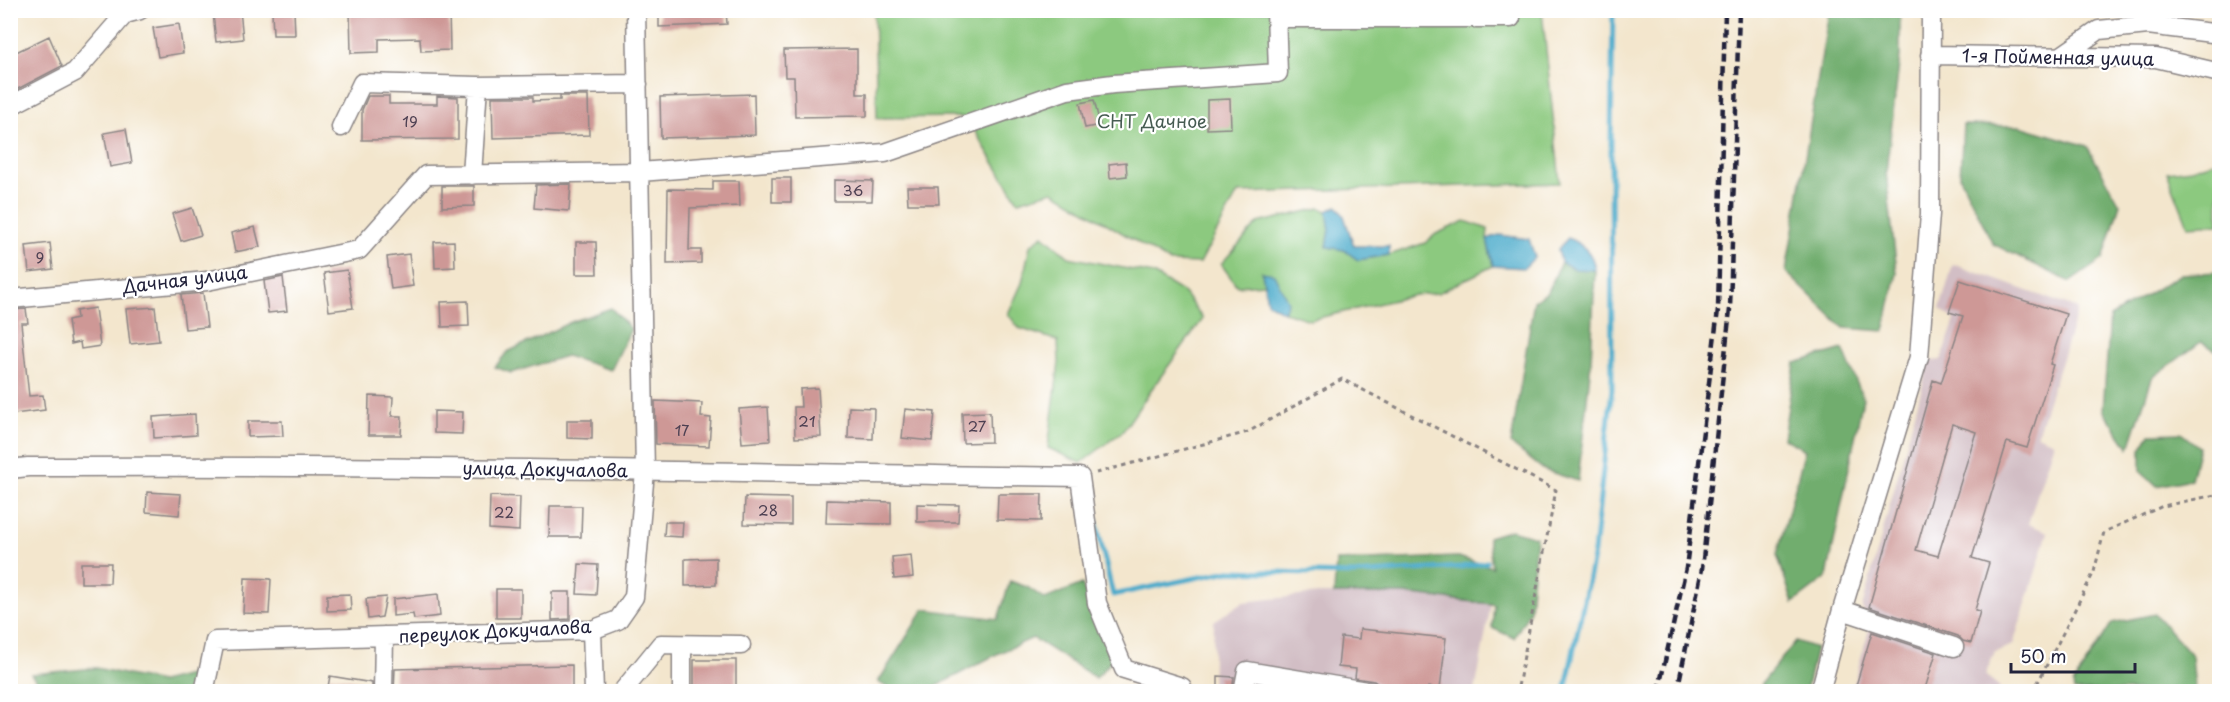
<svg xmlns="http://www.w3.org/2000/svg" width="2230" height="702" viewBox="0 0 2230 702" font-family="'Playpen Sans',sans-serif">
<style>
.industrial{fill:#d2bec5}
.green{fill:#8cc97f;stroke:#57765d;stroke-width:1.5}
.forest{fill:#71ad6e;stroke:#4a6854;stroke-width:1.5}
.water{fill:#4cabcb;stroke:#376683;stroke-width:1.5}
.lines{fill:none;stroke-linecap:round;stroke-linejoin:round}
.stream{stroke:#4cabcb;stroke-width:5}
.building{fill:#ce9896;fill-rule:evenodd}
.minor-casing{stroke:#8a8484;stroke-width:21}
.path{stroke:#8a8484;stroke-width:3;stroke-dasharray:4.5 4.5;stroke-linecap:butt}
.minor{stroke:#fff;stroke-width:18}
.rail{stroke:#22223b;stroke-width:4.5;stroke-dasharray:9 4.5;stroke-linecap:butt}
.labels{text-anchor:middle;stroke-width:4.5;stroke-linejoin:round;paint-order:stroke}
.number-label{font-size:15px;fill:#4d4052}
.street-label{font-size:18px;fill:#22223b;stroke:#fff}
.park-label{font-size:18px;fill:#475c53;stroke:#fff}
</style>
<rect width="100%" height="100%" fill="#fff"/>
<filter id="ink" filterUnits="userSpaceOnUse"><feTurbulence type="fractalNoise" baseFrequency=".0167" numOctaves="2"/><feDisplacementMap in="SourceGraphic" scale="12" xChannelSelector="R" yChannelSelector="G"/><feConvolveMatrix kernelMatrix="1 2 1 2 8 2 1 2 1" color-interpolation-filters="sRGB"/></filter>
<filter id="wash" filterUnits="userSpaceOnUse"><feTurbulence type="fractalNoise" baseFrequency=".008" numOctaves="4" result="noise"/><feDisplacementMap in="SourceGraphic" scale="24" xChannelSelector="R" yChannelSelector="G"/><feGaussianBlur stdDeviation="1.35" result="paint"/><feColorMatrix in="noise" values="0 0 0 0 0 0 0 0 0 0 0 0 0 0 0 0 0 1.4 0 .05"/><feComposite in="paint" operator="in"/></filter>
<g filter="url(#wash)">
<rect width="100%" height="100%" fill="#f3e6cd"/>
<path class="industrial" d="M1953,264L2078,309L2037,435L2054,442L2028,524L2048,532L2013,645L1995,652L1985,675L2000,687L1998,691L1851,692L1871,623L1862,608L1929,361L1941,360L1955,320L1940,309Z
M1318,594H1404L1491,604L1475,691L1212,692L1214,621L1243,602Z"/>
<path class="green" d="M874,11H1542L1560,183L1238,193L1200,263L1170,262L1053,191L1018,201L966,117L877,118Z
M2219,160V224L2188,226L2167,172L2191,169Z
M1320,208L1327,211L1330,230L1327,247L1344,250L1358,260L1389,255L1425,243L1436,234L1465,221L1488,229L1487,239L1493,266L1438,293L1415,295L1310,320L1284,312L1288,302L1262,272L1264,284L1237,286L1221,264L1258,223Z
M1043,235L1069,257L1153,274L1184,293L1203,319L1153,387L1123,431L1081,463L1048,448L1059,362L1058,341L1019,328L1008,314L1022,283L1030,246Z"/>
<path class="forest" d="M1829,11H1900V56L1886,172L1897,273L1884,331L1844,328L1786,272Z
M1963,125L2020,126L2087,146L2120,204L2103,259L2070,282L1993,244L1960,177Z
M1561,262L1575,269L1595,270L1591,363L1578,481L1544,470L1511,444L1534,301L1548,292Z
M2219,272V352L2201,342L2152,378L2129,448L2103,410L2110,317L2181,274Z
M611,308L631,329L611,370L566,356L511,373L495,367L507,352L571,322Z
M1843,349L1863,398L1827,577L1793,603L1777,555L1805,450L1783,438L1795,363Z
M2181,433L2199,447L2191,479L2157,486L2141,471V449L2150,434Z
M1511,530L1536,537L1530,610L1514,638L1492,628L1494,605L1491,604L1404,594H1334L1336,561L1458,557L1492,567L1488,537Z
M1010,581L1027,587L1045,599L1082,584L1112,660L1096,678L1033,638L997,654L927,691H893L878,682L924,609L998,619Z
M2155,614L2192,656L2195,691H2074L2073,684L2112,623Z
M1796,641L1816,648L1806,691H1760L1762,683Z
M96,668L161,682L201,672L185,692L45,691L31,674Z"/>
<path class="water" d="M1337,206L1344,216L1354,246H1389V255L1358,260L1344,250L1327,247L1330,230L1327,211Z
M1499,235L1529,239L1535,257L1524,268L1493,266L1487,239Z
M1568,238C1583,245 1593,252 1595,270L1575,269L1561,262L1558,249Z
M1262,272L1274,274L1288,302L1284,312L1267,302Z"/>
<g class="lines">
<path class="stream" d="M1093,508L1113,595L1229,571L1354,574L1461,567L1487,562
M1565,692L1594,552L1612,389L1611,142L1613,10"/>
</g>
<g id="blocks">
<path class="building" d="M240,10L243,39L216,42L213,13Z
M294,10L295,35H273L272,11Z
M350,10H449L450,50L421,51L420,38L379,39V52L351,53Z
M659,10H726L727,24L659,27Z
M179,24L183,53L158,57L153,28Z
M49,36L62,66L10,93V55Z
M857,49V94H867V116L795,117L794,77H785L784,50Z
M754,94L755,135L661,138L660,97Z
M368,96H389V104H437V96L458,97V139L362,140V110Z
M560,96H588L589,135L493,138L492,97H533V101L560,100Z
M1230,99L1231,128L1207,129V100Z
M1094,100L1100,125L1085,128L1080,103Z
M126,129L132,163L110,167L104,133Z
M1126,162L1127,176L1110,178L1109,164Z
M772,178H791V202H772Z
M834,180L873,181L872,201H834Z
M713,181H739L740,206L690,208L689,250H701V263L667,264L668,189L713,190Z
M571,184L569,211L534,208L536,185Z
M442,186H474V206L442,207Z
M907,187H938L939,204H908Z
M192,208L201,235L181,241L172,214Z
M255,227L260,247L235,252L231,233Z
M454,241L455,267L435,268L434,242Z
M576,242H596L597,274H576Z
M50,243L53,269L29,272L26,246Z
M409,254L413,286L391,289L387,257Z
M347,270L353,308L329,311L324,273Z
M283,277L287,311L268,313L264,281Z
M1960,280L2066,314L2050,364L2053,365L2027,448L2007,442L1972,558L1989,563L1975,610L1980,611L1971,643L1963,641L1958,636L1869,607L1933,380L1941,383L1963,316L1949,312ZM1952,424L1976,432L1938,556L1916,550Z
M203,293L207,327L185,329L181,295Z
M468,301L469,326L442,327L441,302Z
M155,307L159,341L130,344L126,309Z
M95,308L100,346L81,349L80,342L71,344L68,320L77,318L76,311Z
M26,309L28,323H21L29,396L43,395L45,410L14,414L10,382V310Z
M818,388L821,437L795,438L794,407H801L800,389Z
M369,396L393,397L392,416H402L401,435H368Z
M655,401L702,403L701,417L711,418L709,446L656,444Z
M768,407L770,441L742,443L739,409Z
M849,407L874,408L873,439L848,438Z
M905,409L935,412L932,441L902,438Z
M434,411L463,412L462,434L434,433Z
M990,412L991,442L963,443L962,413Z
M195,414L196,435L154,438L153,417Z
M567,420H592V439L567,438Z
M248,421H282L283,436L248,437Z
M147,492L181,494L179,515L146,512Z
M998,494H1042L1041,521L997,520Z
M490,496L520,497L519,531L489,529Z
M745,497L791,498V525L744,524Z
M827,500L891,502V524L826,523Z
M917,504L959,505L958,522H917Z
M550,506H582L581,537H549Z
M665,522H683L682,537L664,536Z
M911,555L913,577L894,579L892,557Z
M716,558V585L685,586V559Z
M81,563H111L110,583H81Z
M579,564L598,565L596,595L577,594Z
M245,578L271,579L269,614L243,613Z
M496,589H521V618H496Z
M552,592H570V619L552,620Z
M350,594L351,610L327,611V595Z
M438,594L440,616L414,619L413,614L393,616V599Z
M386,597L382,617L368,619L366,599Z
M1360,629L1446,638L1440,689L1428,687L1427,692H1415V688L1380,685L1374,681L1355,678L1356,669L1338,667L1341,637L1359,639Z
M1872,632L1936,653L1924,692H1854Z
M694,660H736V692H694Z
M572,665V692H394L395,669Z
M330,676L372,683V692H327Z
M1218,676L1234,677L1232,690L1218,689Z"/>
</g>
</g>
<g filter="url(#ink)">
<use href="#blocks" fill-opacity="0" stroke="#8a8484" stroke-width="1.5"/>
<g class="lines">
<defs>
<path id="minor" d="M1277,18H1511
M1930,55L2156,58L2220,73
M2060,57L2099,30L2148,25L2220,34
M10,106L75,72L125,14L140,10
M341,127L362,83L478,86L638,84
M472,175L478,86
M10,299L207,281L359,250L426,175L640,172L885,153L1067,90L1113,84L1278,73L1276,10
M10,469L28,467C379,465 729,472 1080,477L1097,603L1124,669L1182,687L1183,692
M1842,610L1954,647
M592,630L594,692
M204,692L215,641L592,630L618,620L634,597L645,471L636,10
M383,692L384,636
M622,692L661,644L741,645
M682,692V645
M1243,692L1247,671L1372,692
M1820,692L1842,610L1919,357L1930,214L1931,10"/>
</defs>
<use href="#minor" class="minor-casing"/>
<path class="path" d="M1096,473L1248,432L1342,379L1556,490L1517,692
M2033,692L2094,572L2104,532L2163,506L2220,494"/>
<use href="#minor" class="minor"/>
<path class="rail" d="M1658,692L1686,568L1718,310L1725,10
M1677,692L1702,569L1730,309L1739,10"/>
</g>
</g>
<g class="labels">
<g class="number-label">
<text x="410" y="127">19</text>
<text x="853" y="196">36</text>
<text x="40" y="263">9</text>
<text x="807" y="427">21</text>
<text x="977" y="432">27</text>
<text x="682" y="436">17</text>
<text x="768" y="516">28</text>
<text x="504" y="518">22</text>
</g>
<g class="street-label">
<text transform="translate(2058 58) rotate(1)" y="6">1-я Пойменная улица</text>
<text transform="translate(185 280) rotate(-7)" y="6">Дачная улица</text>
<text transform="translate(545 470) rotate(1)" y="6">улица Докучалова</text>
<text transform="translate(495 632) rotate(-3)" y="6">переулок Докучалова</text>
</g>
<g class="park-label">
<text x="1152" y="128">СНТ Дачное</text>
</g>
</g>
<rect width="2230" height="702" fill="none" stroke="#fff" stroke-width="36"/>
<path d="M2011 663v9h124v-9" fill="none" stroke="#22223b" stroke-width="3"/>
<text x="2020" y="663" font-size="18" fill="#22223b" stroke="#ffffff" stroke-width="4.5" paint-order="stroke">50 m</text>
</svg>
